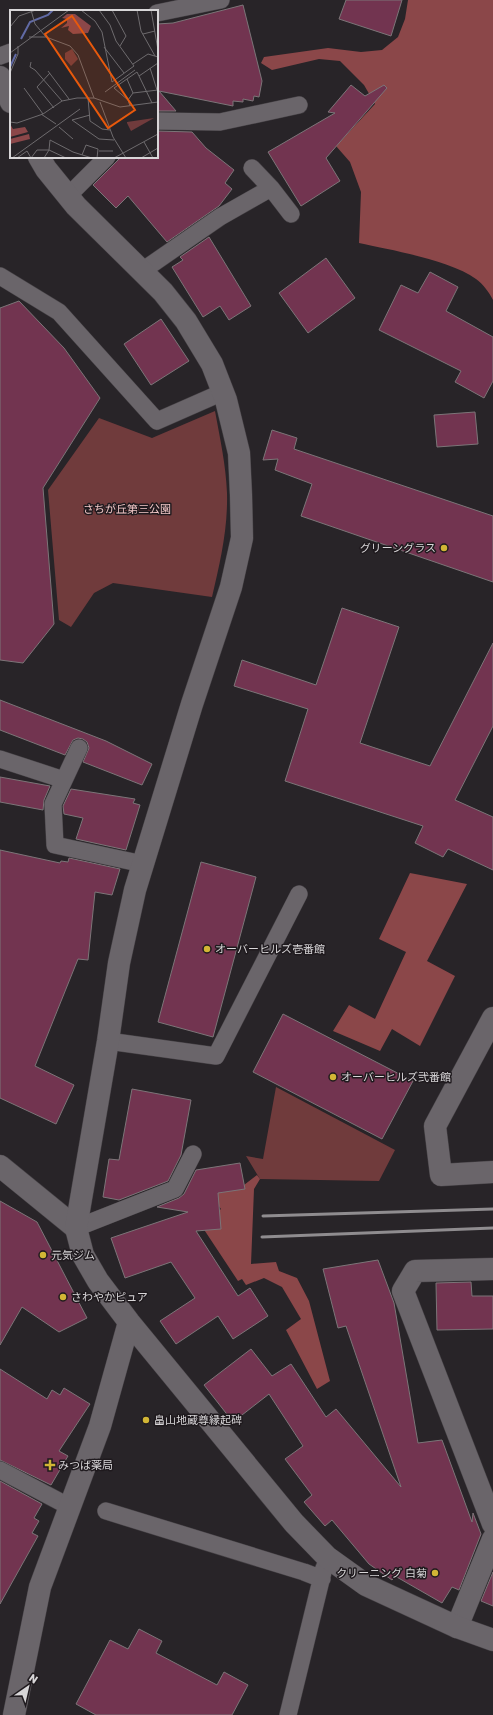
<svg xmlns="http://www.w3.org/2000/svg" width="493" height="1715" viewBox="0 0 493 1715" font-family="Rubik,'Noto Sans JP',sans-serif">
<style>
.green{fill:#703b3c}
.forest{fill:#8b4749}
.building{fill:#723450;stroke:#7c7578}
.lines{fill:none;stroke-linecap:round;stroke-linejoin:round}
.service-casing{stroke:#454145;stroke-width:18}
.minor-casing{stroke:#454145;stroke-width:23}
.tertiary-casing{stroke:#454145;stroke-width:23}
.service{stroke:#6a656a;stroke-width:17}
.minor{stroke:#6a656a;stroke-width:22}
.tertiary{stroke:#6a656a;stroke-width:22}
.rail{stroke:#8f8c8f;stroke-width:3}
.poi-dot{fill:#d2b635;stroke:#1f1a1e;stroke-width:1.5}
.labels{text-anchor:middle;stroke-width:3;stroke-linejoin:round;paint-order:stroke}
.park-label{font-size:11px;fill:#f2c7c7;stroke:#1f1a1e}
.poi-label{font-size:11px;fill:#d8d6d8;stroke:#1f1a1e;text-anchor:start}
.inset-river{fill:none;stroke:#616aa5;stroke-width:2}
.inset-road{fill:none;stroke:#6e6b6e;stroke-width:1}
.view{fill:#e8590c;fill-opacity:0.15;stroke:#e8590c;stroke-width:2}
.inset-edge{fill:none;stroke:#d8d6d8;stroke-width:2}
</style>
<rect width="100%" height="100%" fill="#282428"/>
<path class="green" d="M215,411C220,438 226,466 227,493C228,529 220,563 212,597L113,583L94,593L71,627L59,620L48,490L99,418L152,438Z
M276,1087L395,1150L379,1181L260,1179L246,1156L263,1159Z"/>
<path class="forest" d="M408,0H493V300C489,292 483,284 476,279C450,260 391,250 359,243L361,192L350,162L336,146L375,104L364,85L340,61L319,59L272,70L261,63L264,57L328,48L361,52L382,50L398,37L405,19Z
M410,873L467,884L427,961L455,976L420,1046L392,1029L380,1051L333,1031L349,1005L375,1019L406,952L379,939Z
M257,1175L260,1179L254,1189L251,1264L276,1262L279,1271L297,1278L309,1301L330,1381L317,1389L286,1330L301,1319L282,1287L264,1278L246,1285L242,1279L238,1281L201,1225L221,1209L207,1190L244,1185Z"/>
<path class="building" d="M346,0H402L391,36L339,19Z
M243,5L262,81L259,97L254,96L253,101L243,99V102L233,101V106L159,91L176,111H157V24L173,23Z
M351,85L365,96L384,85L387,88L326,158L340,181L301,206L268,152L335,113L328,112Z
M157,131L192,132L206,148L234,170L225,183L232,189L219,206L167,242L128,196L116,208L93,185L121,157H157Z
M209,237L251,306L229,320L220,306L203,317L172,267L183,260L180,257Z
M326,258L355,298L308,333L279,293Z
M430,272L458,287L446,311L493,337V381L484,398L455,382L461,371L379,330L401,285L418,293Z
M19,301L64,348L100,398L43,488L54,624L23,663L0,660V308Z
M161,319L189,361L151,385L124,344Z
M475,412L478,444L437,447L434,415Z
M272,430L297,438L294,449L493,516V582L301,516L312,484L275,470L278,459L263,460Z
M342,608L399,627L360,743L430,766L493,643V726L455,800L493,817V870L448,849L443,857L415,843L423,826L285,781L308,709L234,686L242,660L316,685Z
M0,700L106,741L152,764L142,785L83,762L89,748L87,742L83,739L78,738L73,740L65,755L0,730Z
M0,777L50,786L44,800L43,810L0,802Z
M71,789L135,799L133,803L140,805L126,850L76,839L83,818L64,814L63,806Z
M0,850L60,863L61,861L68,862L69,858L120,869L112,895L95,892L88,960L78,959L35,1066L74,1085L56,1124L0,1098Z
M201,862L256,877L213,1037L158,1022Z
M283,1014L413,1081L382,1139L253,1072Z
M132,1089L191,1100L181,1155L168,1181L119,1200L103,1197L109,1159L119,1160Z
M240,1163L245,1189L218,1193L221,1229L196,1231L238,1296L250,1288L268,1316L233,1339L218,1316L176,1344L160,1321L195,1298L171,1262L125,1278L111,1238L188,1212L157,1207L179,1198L184,1194L196,1170Z
M0,1201L37,1222L87,1318L59,1332L22,1307L0,1345Z
M378,1260L394,1303L418,1443L442,1440L472,1522L473,1513L481,1534L459,1590L452,1587L442,1603L395,1576L392,1580L369,1564L332,1520L325,1526L304,1502L312,1495L285,1459L303,1446L269,1394L233,1422L204,1385L251,1349L272,1376L291,1364L326,1417L336,1409L401,1487L346,1326L338,1328L323,1269Z
M471,1282L472,1296H493V1329L437,1330L436,1283Z
M0,1369L47,1399L52,1390L60,1395L64,1388L90,1404L59,1451L68,1456L51,1485L0,1460Z
M0,1481L42,1504L34,1518L39,1521L32,1533L38,1536L0,1604Z
M493,1572V1606L481,1601Z
M139,1629L162,1641L156,1653L217,1685L224,1672L248,1685L232,1715H96L76,1704L110,1640L128,1649Z"/>
<g class="lines">
<defs>
<path id="service" d="M157,13L221,0
M0,56L11,52
M157,121L220,122L299,105
M252,168L271,188L291,214
M68,196L107,157
M142,271L220,217L271,188
M0,276L59,312L157,421L223,392
M79,748L53,804L55,845L143,864
M0,759L64,780
M108,1041L216,1056L299,894
M76,1228L175,1189L193,1154
M0,1470L70,1507
M106,1511L304,1572L322,1579
M288,1715L324,1568"/>
<path id="minor" d="M493,1018L435,1126L441,1175L493,1172
M0,1166L76,1228
M493,1269L415,1271L403,1291L493,1524
M457,1627L493,1539"/>
<path id="tertiary" d="M0,77L11,102
M39,157L46,169L76,206L163,292L186,321L212,364L226,400L239,453L241,495L242,538L231,587L192,704L135,890L119,963L108,1041L76,1228L83,1255L98,1281L129,1322L294,1523L327,1557L366,1585L457,1627L493,1640
M14,1715L40,1587L100,1426L129,1322"/>
</defs>
<use href="#service" class="service-casing"/>
<use href="#minor" class="minor-casing"/>
<use href="#tertiary" class="tertiary-casing"/>
<use href="#service" class="service"/>
<use href="#minor" class="minor"/>
<use href="#tertiary" class="tertiary"/>
<path class="rail" d="M263,1216L493,1209
M262,1237L493,1228"/>
</g>
<g class="poi-dot">
<circle cx="444" cy="548" r="4"/>
<circle cx="207" cy="949" r="4"/>
<circle cx="333" cy="1077" r="4"/>
<circle cx="43" cy="1255" r="4"/>
<circle cx="63" cy="1297" r="4"/>
<circle cx="146" cy="1420" r="4"/>
<path d="M48 1459h4v4h4v4h-4v4h-4v-4h-4v-4h4z"/>
<circle cx="435" cy="1573" r="4"/>
</g>
<g class="labels">
<g class="park-label">
<text x="127" y="513">さちが丘第三公園</text>
</g>
<g class="poi-label">
<text x="436" y="552" text-anchor="end">グリーングラス</text>
<text x="215" y="953">オーバーヒルズ壱番館</text>
<text x="341" y="1081">オーバーヒルズ弐番館</text>
<text x="51" y="1259">元気ジム</text>
<text x="71" y="1301">さわやかピュア</text>
<text x="154" y="1424">畠山地蔵尊縁起碑</text>
<text x="58" y="1469">みつば薬局</text>
<text x="427" y="1577" text-anchor="end">クリーニング 白菊</text>
</g>
</g>
<g transform="translate(10 10)">
<rect width="148" height="148" fill="#282428"/>
<path d="M62,39L68,49L61,56L55,49V43ZM144,108L121,121L117,113V112Z" fill="#703b3c"/>
<path d="M57,4H65L81,16L78,23L63,24L58,20L59,16L51,18L57,13V9L52,8ZM0,114L3,119L15,117L18,122L0,127ZM19,124L20,129L0,134V129Z" fill="#8b4749"/>
<path class="inset-river" d="M11,29L20,12L38,5L43,0M0,57L6,44"/>
<path class="inset-road" d="M21,0L25,14L36,27L60,36L68,45L84,88M71,0L85,11L92,22L102,72L124,56L106,31L100,15L89,0M102,0L116,26L110,36M127,0L131,21L145,46M141,0L148,40M0,17L9,6L26,0M133,24L145,21M19,27H36M94,37L114,63M0,43L59,0M21,52L20,57L25,60L52,91M123,54L138,44L148,47M140,58L147,80M38,61L59,89M0,63L8,44V36M40,63L27,77L44,98M129,66L142,93M117,69L123,83M14,78L33,104M95,82L125,60M78,88L80,111L92,119L100,120M118,90L123,83L148,80M90,92L103,127L116,148M120,96L118,90L104,78L127,62L129,66L148,53M31,104L46,114M80,105L62,110L89,129L104,130M0,112L7,113L33,104L52,91L67,88H84L110,97L148,92M49,117L63,129M134,132L143,148M89,141H103M72,145L76,135L88,139L87,148M2,148L70,99M7,148L17,141L21,148M21,148L27,140H39L56,148M34,148L39,140L40,130L63,142L82,148M104,148L148,124M131,148L148,138"/>
<path class="view" d="M62,6L125,100L98,118L35,24Z"/>
<rect width="148" height="148" class="inset-edge"/>
</g>
<g transform="translate(28 1687) rotate(34)" stroke="#1f1a1e" stroke-width="3" paint-order="stroke">
<path d="M0-3L7 15L0 10L-7 15Z" fill="#d8d6d8"/>
<text y="-6" font-size="11" font-weight="bold" text-anchor="middle" fill="#d8d6d8">N</text>
</g>
</svg>
